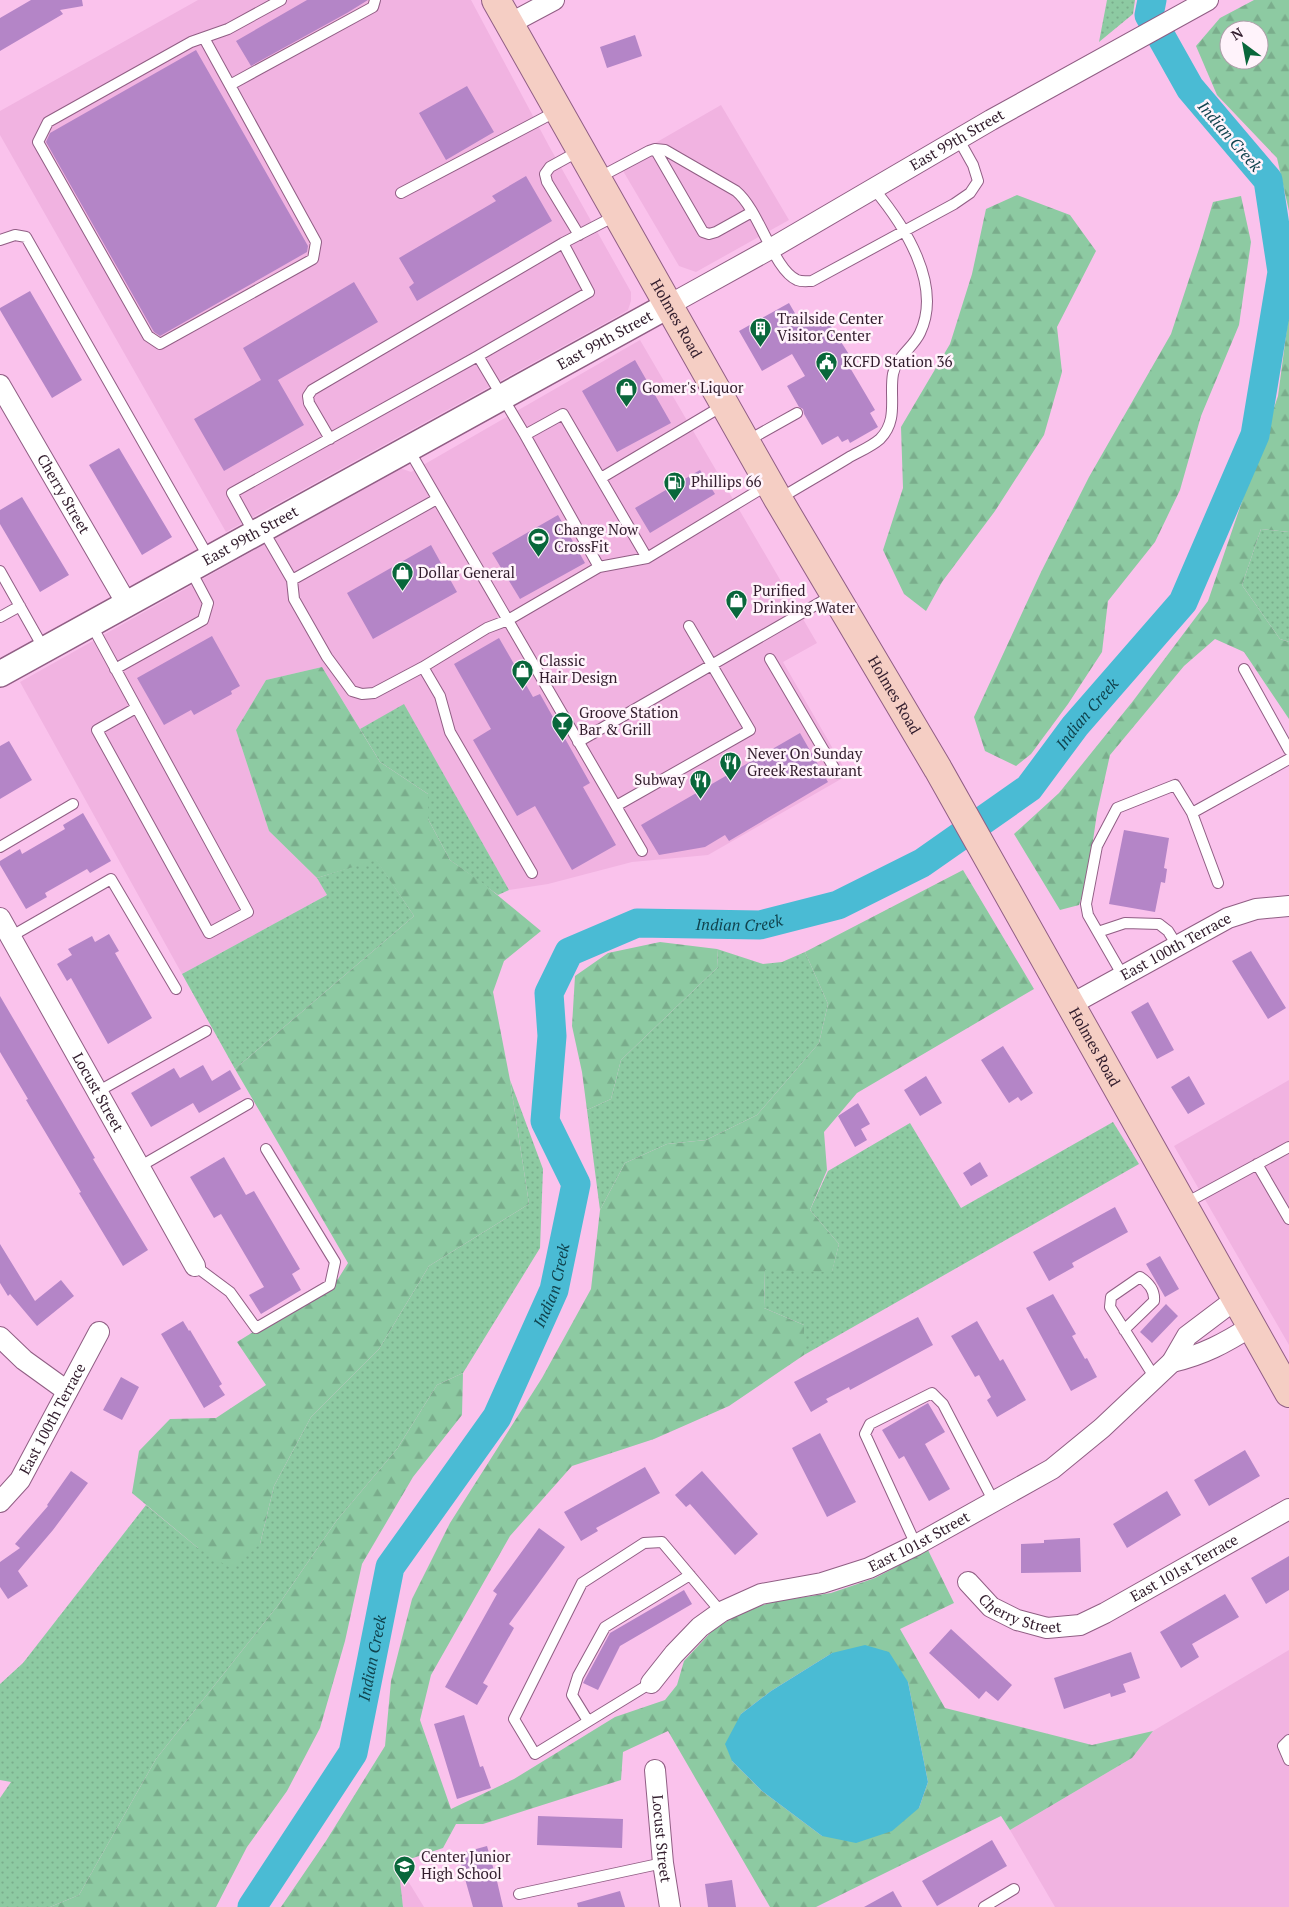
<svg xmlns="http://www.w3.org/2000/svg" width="1289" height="1907" viewBox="0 0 1289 1907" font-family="'PT Serif',serif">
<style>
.built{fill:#f1b3e1}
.green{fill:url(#green-dots)}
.forest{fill:url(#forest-firs);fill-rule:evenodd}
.water{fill:#4abbd4}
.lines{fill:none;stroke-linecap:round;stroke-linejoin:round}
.river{stroke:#4abbd4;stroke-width:29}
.building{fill:#b485c7}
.service-casing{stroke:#905e84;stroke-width:12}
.minor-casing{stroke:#905e84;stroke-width:22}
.tertiary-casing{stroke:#905e84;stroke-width:28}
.secondary-casing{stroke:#905e84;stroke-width:30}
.service{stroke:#fff;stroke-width:10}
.minor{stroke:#fff;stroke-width:20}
.tertiary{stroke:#fff;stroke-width:25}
.secondary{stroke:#f5cec4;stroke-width:28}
.labels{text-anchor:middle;stroke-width:5;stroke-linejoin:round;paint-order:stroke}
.street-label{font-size:15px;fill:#311c2c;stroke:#fff3fb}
.poi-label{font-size:15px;fill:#311c2c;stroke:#fff3fb;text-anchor:start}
.water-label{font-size:16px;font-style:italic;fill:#10434e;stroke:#fff3fb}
</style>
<defs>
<pattern id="green-dots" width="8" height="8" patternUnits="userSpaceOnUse" patternTransform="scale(1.25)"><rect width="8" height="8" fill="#8dcaa2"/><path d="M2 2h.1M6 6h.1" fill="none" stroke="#7aad8c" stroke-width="1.8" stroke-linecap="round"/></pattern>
<pattern id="forest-firs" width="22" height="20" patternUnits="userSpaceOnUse" patternTransform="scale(1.25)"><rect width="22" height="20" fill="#8dcaa2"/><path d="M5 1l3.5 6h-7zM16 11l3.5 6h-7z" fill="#7aad8c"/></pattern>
</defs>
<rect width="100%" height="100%" fill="#fac2ec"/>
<path class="built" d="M198,0H471L549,146L631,292V301L628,310L618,316L226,532L0,135V111Z
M721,105L789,220L696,272L679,266L619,164Z
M640,340L817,643L783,662L848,775L708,855L632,862L548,884L509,890L404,705L360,729L322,667L266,680L236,730L269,831L317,878L327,895L182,974L20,682L400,468L411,472Z
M1289,1080V1345L1174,1146Z
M1289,1650V1907H1055L1010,1830L1132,1758L1153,1731Z
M397,1863L424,1907H403Z"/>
<path class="green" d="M1107,0H1135L1133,14L1099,42Z
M1261,529L1289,532V642L1280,639L1242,585Z
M404,704L509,890L498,895L450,860L428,819V794L380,762L360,729Z
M376,859L414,916L235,1069L182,974L327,895L317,878Z
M717,949L763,964L782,962L805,952L828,1004L819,1043L757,1115L706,1140L667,1144L625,1163L600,1210L587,1110L611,1099L621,1060L718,967Z
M510,1080L543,1169L540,1248L463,1373L437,1385L397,1449L337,1520L279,1604L156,1759L79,1895L50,1907H0V1798L11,1782L0,1780V1684L23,1663L146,1505L198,1548L260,1544L274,1486L311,1417L379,1349L429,1266L529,1204Z
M1113,1122L1139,1164L804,1355V1325L764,1308L765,1269L832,1271L839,1244L810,1210L828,1171L910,1123L961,1208Z"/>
<path class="forest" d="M1254,0H1289V211L1277,158L1217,95L1196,46L1220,18ZM1229,30H1259V60H1229Z
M1017,195L1070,215L1096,251L1057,327L1062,372L1044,435L995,511L942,582L926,611L904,594L883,550L903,488L901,427L950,344L972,274L986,209Z
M1241,196L1251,242L1239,325L1201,416L1180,490L1155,542L1108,601L1102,652L1068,704L1031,754L1016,766L985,751L974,717L1041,572L1089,477L1171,334L1200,246L1213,202Z
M1289,313V532L1261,529L1242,585L1280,639L1289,642V719L1244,652L1215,639L1184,666L1110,755L1097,813L1087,882L1079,905L1060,910L1014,834L1059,793L1133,701L1208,601L1278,396Z
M322,667L380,762L428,794V819L450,860L484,884L541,931L504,961L493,992L510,1080L529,1204L429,1266L379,1349L311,1417L274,1486L260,1544L232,1569L198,1548L132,1493L139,1451L170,1419L216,1418L266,1385L237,1342L338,1279L348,1263L235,1069L414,916L376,860L317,878L269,831L236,730L266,680Z
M963,870L1034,989L857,1093L824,1132L827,1170L810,1210L839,1244L832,1272L765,1270L764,1308L804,1325V1355L729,1406L654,1439L572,1466L510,1536L431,1675L420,1720L451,1809L514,1779L615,1717L665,1700L677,1685L684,1661L712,1631L738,1614L772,1602L831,1593L875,1578L928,1550L954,1603L900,1629L945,1708L1092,1745L1153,1731L1132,1758L1010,1830L1001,1816L816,1907H770L668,1731L623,1752L621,1780L483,1824H456L443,1848L398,1863L403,1907H281L326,1841L385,1746L391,1681L412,1599L450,1523L542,1378L591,1289L600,1210L625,1163L667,1144L706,1140L757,1115L819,1043L828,1004L805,952ZM832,1653L908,1682L928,1782L919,1808L822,1836L762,1791L732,1761L741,1714L771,1691Z
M660,942L717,949L718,967L621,1060L611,1099L587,1110L582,1072L572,1026L575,976L608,953Z
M463,1373L462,1415L413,1477L362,1564L345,1641L320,1728L287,1791L247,1847L216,1907H50L79,1895L156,1759L279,1604L337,1520L397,1449L437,1385Z"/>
<path class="water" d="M865,1645L889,1652L908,1682L928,1782L919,1808L892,1831L856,1843L822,1836L762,1791L732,1761L725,1744L741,1714L771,1691L832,1653Z"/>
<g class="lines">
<path class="river" id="s1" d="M252,1907L353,1753L390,1567L497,1417L554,1290L576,1184L545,1121L552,1036L549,993L569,952L637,923L760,925L838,905L922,863L1029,788L1075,726L1183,602L1255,435L1282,272L1268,180L1190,88L1149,15L1152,0"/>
</g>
<path class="building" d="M31,0H82L83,6L60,10L63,14L0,51V18Z
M307,0H368L347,13L251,66L236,41Z
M635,35L642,56L607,68L600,47Z
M196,50L308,246L307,252L160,336L154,332L46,142L50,133Z
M467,86L494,132L446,160L419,113Z
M526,176L552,221L417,301L409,287L414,283L399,258L496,201L492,196Z
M354,282L378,322L278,380L304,425L224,471L194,419L261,380L243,348Z
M30,291L82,380L52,398L0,310V308Z
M789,303L800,322L814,314L822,327L829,323L850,356L853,364L849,366L875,410L870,413L878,427L850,443L848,439L842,442L838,436L822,445L804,414L803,409L799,407L787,386L805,376L792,354L762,371L739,331Z
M635,360L671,423L617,452L582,391Z
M119,448L172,537L142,555L89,465Z
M700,470L715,494L650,533L635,508Z
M22,497L69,575L40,592L0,524V510Z
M558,515L585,563L520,599L492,553Z
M431,545L457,592L373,639L347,593Z
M212,636L240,686L231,691L232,694L194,715L191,710L164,725L137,678Z
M499,638L533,697L540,694L590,783L583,787L616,845L572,870L535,806L517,816L473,740L491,729L454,664Z
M800,733L828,782L729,841L725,835L705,847L659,855L641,825Z
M9,741L32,780L0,799V746Z
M83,813L111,861L90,873L87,869L45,893L47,897L26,909L0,865V861L20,849L22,854L65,829L63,825Z
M1124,830L1169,838L1164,868L1167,869L1165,883L1161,882L1155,912L1109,904Z
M109,934L119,951L115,953L152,1018L108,1044L71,978L67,981L57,964L72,955L68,949L92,936L95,942Z
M1251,951L1286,1008L1268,1019L1232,961Z
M0,996L95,1158L93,1159L148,1250L123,1266L79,1193L81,1192L26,1100L28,1099L0,1052Z
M1148,1002L1174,1050L1157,1059L1131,1012Z
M1003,1046L1033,1093L1021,1101L1018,1097L1009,1103L981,1060Z
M203,1065L212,1081L230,1070L241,1089L199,1113L193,1103L151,1127L131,1093L174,1068L180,1078Z
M926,1076L942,1103L920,1116L904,1090Z
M1189,1076L1205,1104L1188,1114L1171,1087Z
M858,1103L870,1124L861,1129L867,1140L855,1147L838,1116Z
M224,1157L246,1195L254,1191L300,1269L292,1274L301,1290L261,1314L249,1295L264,1287L221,1214L214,1218L190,1177Z
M980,1162L988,1176L971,1186L963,1173Z
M1115,1207L1128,1232L1072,1263L1074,1267L1049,1281L1033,1252Z
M0,1244L35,1301L61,1280L74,1296L37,1326L10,1294L8,1296L0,1283Z
M1160,1256L1179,1289L1165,1297L1146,1264Z
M1053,1294L1076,1334L1072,1336L1085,1359L1087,1358L1097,1377L1071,1391L1026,1308Z
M1166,1304L1178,1316L1152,1343L1140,1332Z
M918,1317L933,1345L850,1390L849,1387L826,1399L828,1402L811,1412L794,1382Z
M183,1321L189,1331L190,1330L222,1384L219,1386L225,1395L204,1408L161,1334Z
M977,1321L1000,1361L1003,1359L1026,1400L997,1417L987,1400L991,1397L979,1375L975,1377L951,1336Z
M121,1377L139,1387L122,1420L103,1410Z
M928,1403L945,1432L925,1444L950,1489L929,1501L904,1456L899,1459L882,1430Z
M820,1433L856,1502L827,1517L792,1448Z
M1245,1450L1260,1476L1209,1506L1194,1480Z
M645,1467L660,1493L596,1528L598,1531L581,1541L564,1512Z
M71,1471L88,1483L53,1530L18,1571L28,1586L8,1599L0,1587V1562L20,1548L15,1544L48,1506L47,1505Z
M702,1471L758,1534L735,1555L690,1504L686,1507L675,1495Z
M1167,1491L1181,1515L1127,1548L1113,1524Z
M539,1528L565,1547L509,1624L514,1628L483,1683L488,1686L477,1705L445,1687L497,1594L493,1591Z
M1080,1538L1081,1572L1021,1573V1544L1044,1543V1540Z
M1289,1556V1590L1266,1604L1251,1578Z
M684,1590L692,1604L620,1646L598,1690L583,1683L610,1633Z
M1225,1594L1239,1617L1192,1644L1199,1657L1181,1668L1160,1632Z
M951,1629L1012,1685L998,1701L986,1691L979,1699L929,1653Z
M1131,1652L1140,1678L1123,1684L1126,1692L1111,1697L1110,1693L1064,1709L1054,1678Z
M464,1715L480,1767L483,1766L491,1788L457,1799L434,1724Z
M538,1816L623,1819L622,1848L537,1845Z
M992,1840L1007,1866L937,1906L922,1881Z
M487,1846L497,1881L503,1907H473L458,1854Z
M732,1880L736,1907H708L705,1884Z
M620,1891L625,1907H578L577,1903Z
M893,1891L902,1907H864Z"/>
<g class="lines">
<defs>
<path id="service" d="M204,38L316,242L313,259L160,344L148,336L38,142L48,122L191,42L228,29L281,0
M230,85L373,7L375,0
M655,149L703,232L709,234L716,232L752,212
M579,151L550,167L545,174L547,182L579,235
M598,178L649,151L655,149L665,150L736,191C760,211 773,269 797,280C802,282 807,281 812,281L954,204L970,193L978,181L973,165L959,140
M401,193L557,111
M0,240L15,235L26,237L209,558
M478,356L589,292L563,243L617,215
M525,435L599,567
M330,439L309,403L308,396L312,390L563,243
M747,441L797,413
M409,450L642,851
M601,478L724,405
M779,499C802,485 825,472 848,458C858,452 871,447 880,439C899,420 889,396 893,374C896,357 913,348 920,333C943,285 904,225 874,189
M263,530L292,580L294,599L327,657L352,691L362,694L374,693L423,667
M254,533L232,493L478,356L525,435L563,414L647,558
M0,571L44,649
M292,580L437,499
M0,617L20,606
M91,624L248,912L209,933L97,730L136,708
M770,659L837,773
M115,669L203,620L208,603L190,569
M1244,669L1289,750
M578,742L833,595
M616,806L750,730L689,626
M1192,813L1218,883
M0,847L73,804
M532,873L450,732L440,696L423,667L487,628L508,620L599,567L647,558L769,484
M1098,932L1125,923L1159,924L1168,931L1178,947
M10,937L111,879L176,989
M1123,976L1088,915L1086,904L1097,846L1117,808L1175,785L1192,813L1289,759
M97,1092L206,1031
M1257,1164L1289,1219
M139,1167L248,1104
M1184,1204L1289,1147
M195,1266L230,1292L256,1328L330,1285L335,1262L266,1149
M1124,1330L1154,1301C1155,1291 1149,1283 1140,1277L1111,1297L1110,1307L1155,1378
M916,1545L865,1434L870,1424L932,1393L943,1404L994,1502
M651,1683L535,1754L514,1719L582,1583L644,1543L662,1542L721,1612
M588,1721L572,1695L578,1676L605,1627L690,1575
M1289,1740L1283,1746L1289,1760
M519,1894L663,1863
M984,1907L1014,1889"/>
<g id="minor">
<path d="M509,24L554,0"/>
<path id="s2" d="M669,305L772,248L991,120L1208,0"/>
<path id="s3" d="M0,385L127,604"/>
<path id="s4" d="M0,918L195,1266"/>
<path id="s5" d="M1070,1005L1228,918L1256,909L1289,906"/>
<path d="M0,1337L24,1360L67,1391"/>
<path d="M1172,1362C1203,1355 1225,1343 1252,1326"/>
<path id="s6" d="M0,1502L20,1480L99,1332"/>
<path id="s7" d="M968,1582L991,1607L1017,1620L1047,1628L1080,1625L1105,1613L1289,1509"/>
<path id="s8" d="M651,1683L674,1654L700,1627L721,1612L761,1594L822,1583L869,1568L916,1545L1052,1469L1102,1428L1172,1362L1187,1336L1236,1299"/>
<path id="s9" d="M655,1770L663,1863L670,1907"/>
</g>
<g id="tertiary">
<path id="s10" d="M0,674L669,305"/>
</g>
<g id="secondary">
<path id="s11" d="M496,0L778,499L938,769L1289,1393"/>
</g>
</defs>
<use href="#service" class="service-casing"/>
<use href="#minor" class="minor-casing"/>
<use href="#tertiary" class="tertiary-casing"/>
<use href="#secondary" class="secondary-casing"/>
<use href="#service" class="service"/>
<use href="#minor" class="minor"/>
<use href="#tertiary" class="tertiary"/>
<use href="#secondary" class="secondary"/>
</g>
<defs>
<symbol id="building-pin" viewBox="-11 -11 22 30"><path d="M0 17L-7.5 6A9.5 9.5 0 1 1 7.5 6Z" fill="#09673b" stroke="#fff3fb"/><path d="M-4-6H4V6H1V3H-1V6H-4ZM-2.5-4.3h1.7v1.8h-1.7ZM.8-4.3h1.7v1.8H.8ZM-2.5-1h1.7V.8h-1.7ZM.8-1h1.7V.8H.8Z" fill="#fff"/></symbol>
<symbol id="civic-pin" viewBox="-11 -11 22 30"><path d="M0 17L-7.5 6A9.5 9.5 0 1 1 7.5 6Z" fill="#09673b" stroke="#fff3fb"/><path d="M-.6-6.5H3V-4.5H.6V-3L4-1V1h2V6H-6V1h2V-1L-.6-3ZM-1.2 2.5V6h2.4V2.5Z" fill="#fff"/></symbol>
<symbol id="shop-pin" viewBox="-11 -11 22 30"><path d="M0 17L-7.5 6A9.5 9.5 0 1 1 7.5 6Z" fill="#09673b" stroke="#fff3fb"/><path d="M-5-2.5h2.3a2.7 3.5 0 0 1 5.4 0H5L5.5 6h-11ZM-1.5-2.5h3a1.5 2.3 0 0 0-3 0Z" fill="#fff"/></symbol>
<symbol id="fuel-pin" viewBox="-11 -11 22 30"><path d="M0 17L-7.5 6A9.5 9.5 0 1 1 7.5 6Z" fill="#09673b" stroke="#fff3fb"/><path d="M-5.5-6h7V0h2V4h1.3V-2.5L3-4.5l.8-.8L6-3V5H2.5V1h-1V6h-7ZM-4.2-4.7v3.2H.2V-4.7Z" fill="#fff"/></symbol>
<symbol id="stadium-pin" viewBox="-11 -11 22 30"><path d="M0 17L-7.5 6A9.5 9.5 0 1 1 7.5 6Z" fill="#09673b" stroke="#fff3fb"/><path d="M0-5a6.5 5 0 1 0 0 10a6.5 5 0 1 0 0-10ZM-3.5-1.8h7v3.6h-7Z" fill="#fff"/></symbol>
<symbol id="bar-pin" viewBox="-11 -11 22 30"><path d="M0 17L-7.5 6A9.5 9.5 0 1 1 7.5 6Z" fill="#09673b" stroke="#fff3fb"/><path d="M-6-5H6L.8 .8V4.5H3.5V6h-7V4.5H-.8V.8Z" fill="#fff"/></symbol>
<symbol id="restaurant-pin" viewBox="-11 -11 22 30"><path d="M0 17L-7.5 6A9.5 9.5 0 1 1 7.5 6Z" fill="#09673b" stroke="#fff3fb"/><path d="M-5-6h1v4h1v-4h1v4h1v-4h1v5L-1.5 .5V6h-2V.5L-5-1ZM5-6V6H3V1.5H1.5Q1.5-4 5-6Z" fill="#fff"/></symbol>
<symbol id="school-pin" viewBox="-11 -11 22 30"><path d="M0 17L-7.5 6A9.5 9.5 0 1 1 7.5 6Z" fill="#09673b" stroke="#fff3fb"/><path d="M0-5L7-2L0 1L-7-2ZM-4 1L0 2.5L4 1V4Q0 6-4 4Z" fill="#fff"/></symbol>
</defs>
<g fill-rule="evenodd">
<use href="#building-pin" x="748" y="316" width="25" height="34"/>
<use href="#civic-pin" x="814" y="350" width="25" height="34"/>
<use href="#shop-pin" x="614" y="376" width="25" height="34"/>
<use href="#fuel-pin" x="662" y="470" width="25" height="34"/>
<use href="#stadium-pin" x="526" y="526" width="25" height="34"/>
<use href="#shop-pin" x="390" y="560" width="25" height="34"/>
<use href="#shop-pin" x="724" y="588" width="25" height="34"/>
<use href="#shop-pin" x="510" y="658" width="25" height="34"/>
<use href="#bar-pin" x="550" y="710" width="25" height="34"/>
<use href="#restaurant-pin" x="718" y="750" width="25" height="34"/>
<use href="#restaurant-pin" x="688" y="768" width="25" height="34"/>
<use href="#school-pin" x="392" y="1854" width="25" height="34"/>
</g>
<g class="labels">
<g class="street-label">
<text dy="5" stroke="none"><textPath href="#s2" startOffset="332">East 99th Street</textPath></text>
<text dy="5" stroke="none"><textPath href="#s11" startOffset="366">Holmes Road</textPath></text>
<text dy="5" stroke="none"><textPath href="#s10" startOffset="691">East 99th Street</textPath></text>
<text dy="5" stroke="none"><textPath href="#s3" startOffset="126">Cherry Street</textPath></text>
<text dy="5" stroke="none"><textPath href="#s10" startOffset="286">East 99th Street</textPath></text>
<text dy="5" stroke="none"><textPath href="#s11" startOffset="801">Holmes Road</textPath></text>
<text dy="5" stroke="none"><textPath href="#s5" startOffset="121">East 100th Terrace</textPath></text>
<text dy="5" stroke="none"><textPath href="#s11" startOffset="1206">Holmes Road</textPath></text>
<text dy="5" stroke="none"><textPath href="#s4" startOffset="200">Locust Street</textPath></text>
<text dy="5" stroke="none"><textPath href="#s6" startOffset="99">East 100th Terrace</textPath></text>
<text dy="5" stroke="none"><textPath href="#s8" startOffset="312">East 101st Street</textPath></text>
<text dy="5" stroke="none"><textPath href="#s7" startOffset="246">East 101st Terrace</textPath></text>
<text dy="5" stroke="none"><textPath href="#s7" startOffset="64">Cherry Street</textPath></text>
<text dy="5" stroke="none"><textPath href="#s9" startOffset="69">Locust Street</textPath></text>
</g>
<g class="poi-label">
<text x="777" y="324">Trailside Center<tspan x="777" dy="17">Visitor Center</tspan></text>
<text x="843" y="367">KCFD Station 36</text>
<text x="642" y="393">Gomer's Liquor</text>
<text x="691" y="487">Phillips 66</text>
<text x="554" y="535">Change Now<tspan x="554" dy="17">CrossFit</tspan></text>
<text x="418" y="578">Dollar General</text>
<text x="753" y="596">Purified<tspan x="753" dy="17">Drinking Water</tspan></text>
<text x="539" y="666">Classic<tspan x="539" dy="17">Hair Design</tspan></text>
<text x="579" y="718">Groove Station<tspan x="579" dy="17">Bar &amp; Grill</tspan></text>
<text x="747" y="759">Never On Sunday<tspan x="747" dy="17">Greek Restaurant</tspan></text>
<text x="685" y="785" text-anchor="end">Subway</text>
<text x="421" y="1862">Center Junior<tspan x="421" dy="17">High School</tspan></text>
</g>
<g class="water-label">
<text transform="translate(1230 136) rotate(49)" y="6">Indian Creek</text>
<text dy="6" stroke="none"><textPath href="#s1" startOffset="1646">Indian Creek</textPath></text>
<text dy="6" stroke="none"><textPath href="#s1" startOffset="1226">Indian Creek</textPath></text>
<text dy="6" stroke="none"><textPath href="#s1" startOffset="701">Indian Creek</textPath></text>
<text dy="6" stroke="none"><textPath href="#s1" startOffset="281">Indian Creek</textPath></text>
</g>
</g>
<g transform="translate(1244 45) rotate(328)"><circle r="24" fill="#fff3fb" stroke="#ad9da8"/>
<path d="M0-4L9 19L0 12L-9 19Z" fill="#09673b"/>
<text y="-8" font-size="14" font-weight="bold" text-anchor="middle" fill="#311c2c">N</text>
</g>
</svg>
